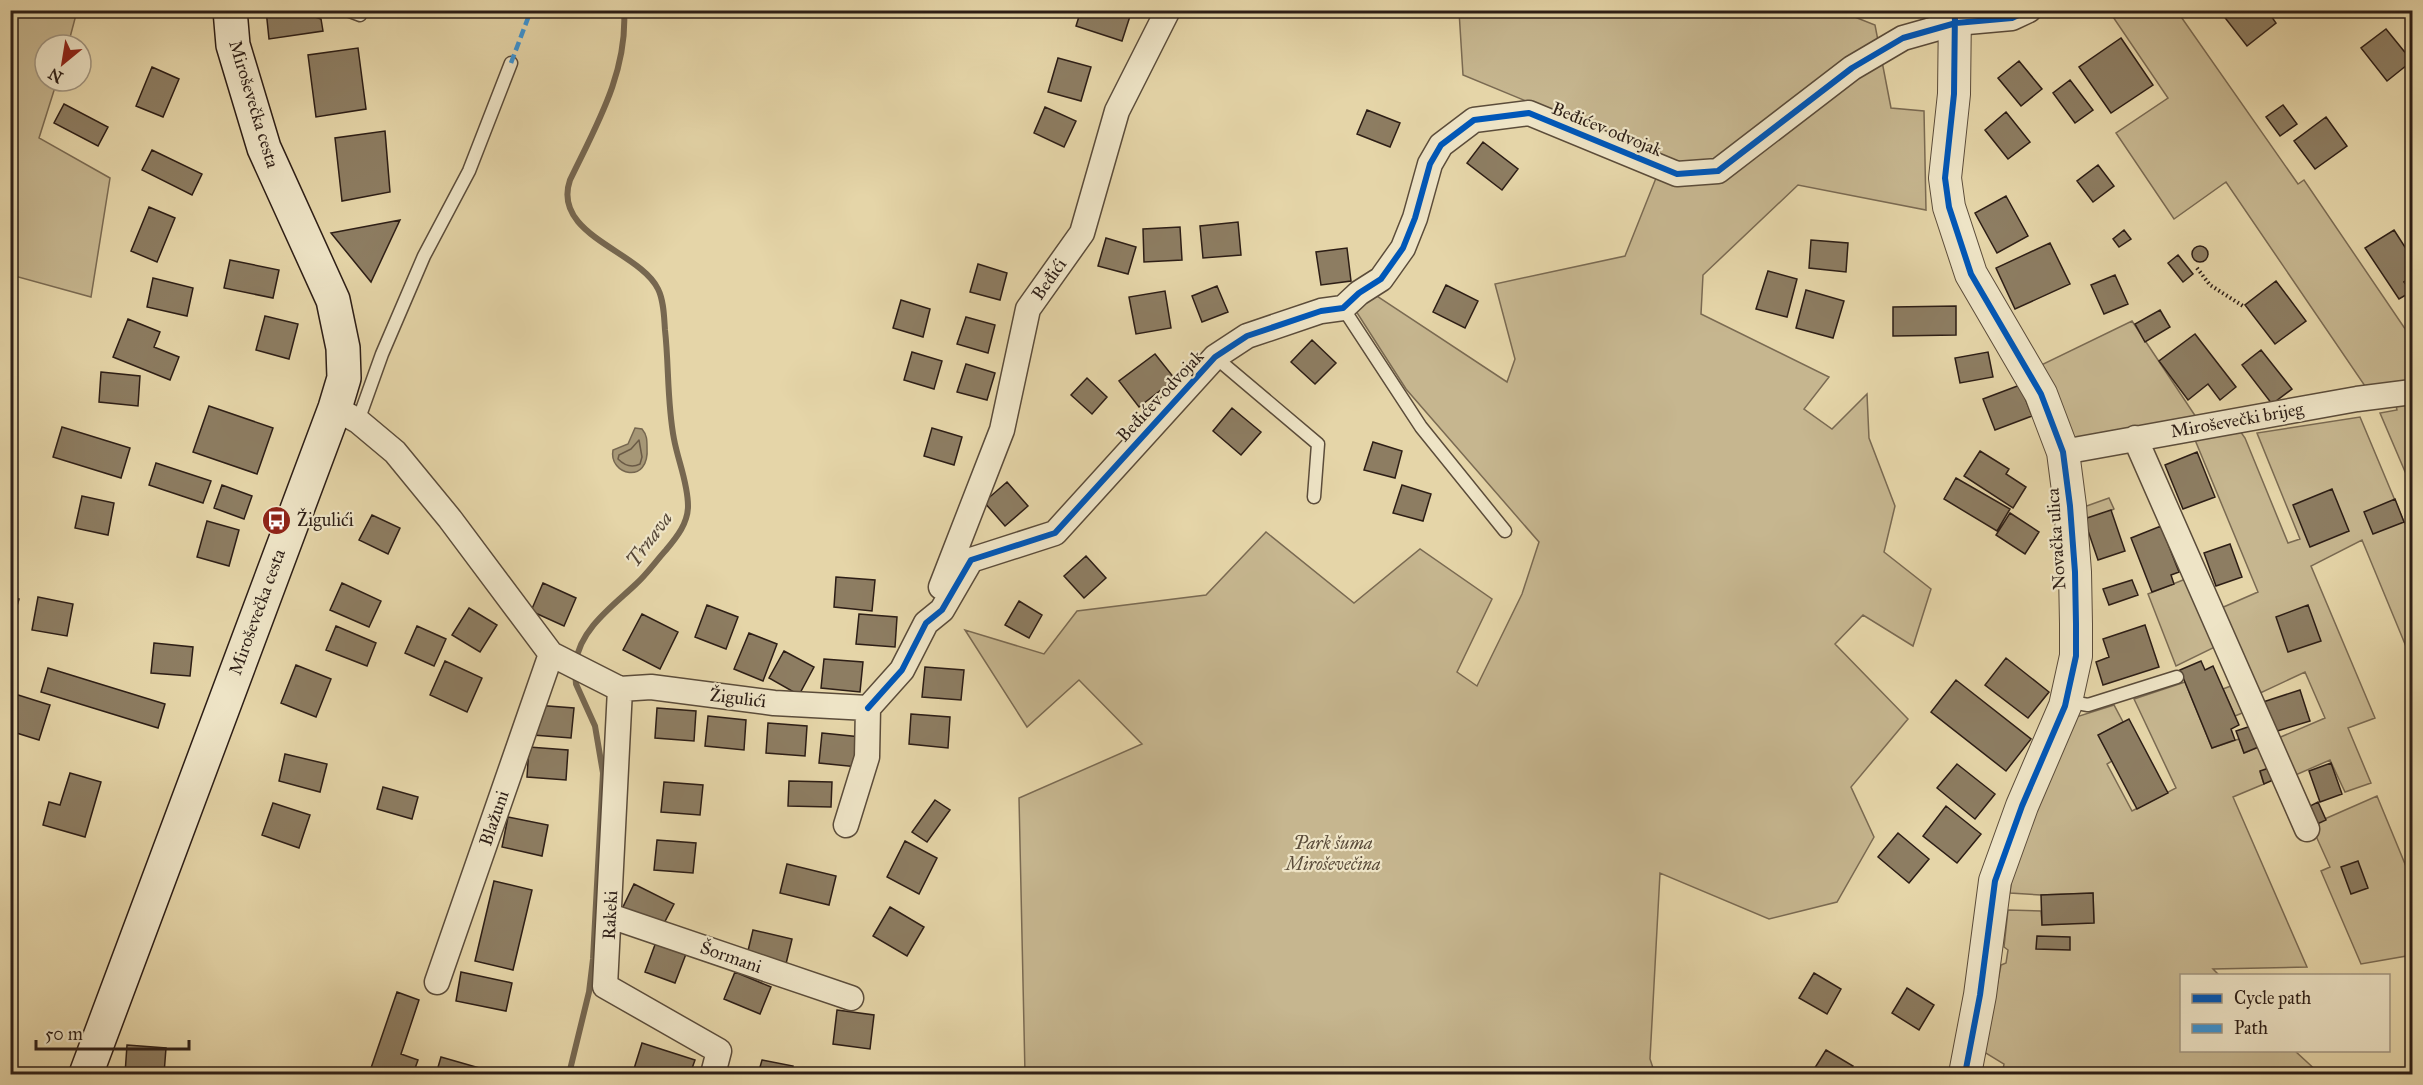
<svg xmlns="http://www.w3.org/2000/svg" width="2423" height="1085" viewBox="0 0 2423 1085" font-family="'IM FELL Great Primer',serif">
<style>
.green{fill:#c6b68f;stroke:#7a6a52;stroke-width:1.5}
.water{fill:#a69776;stroke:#766750;stroke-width:1.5}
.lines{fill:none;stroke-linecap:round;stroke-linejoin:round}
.shore{stroke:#6a5a46;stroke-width:1.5}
.stream{stroke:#766750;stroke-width:6}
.building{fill:#8d7d62;stroke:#2d1e16;stroke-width:1.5}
.service-casing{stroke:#5b4c3a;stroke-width:15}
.minor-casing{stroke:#5b4c3a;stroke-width:27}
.tertiary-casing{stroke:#5b4c3a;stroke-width:34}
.secondary-casing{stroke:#2d1e16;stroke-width:36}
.path{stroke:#2d1e16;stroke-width:4;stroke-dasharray:1.5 3;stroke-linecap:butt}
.service{stroke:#eee4c6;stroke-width:12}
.minor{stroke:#eee4c6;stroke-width:24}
.tertiary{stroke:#eee4c6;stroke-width:32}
.secondary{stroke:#eee4c6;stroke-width:33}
.quiet{stroke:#3c94d4;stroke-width:4.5;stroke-dasharray:9 4.5;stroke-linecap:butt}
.cycleway-casing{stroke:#eee4c6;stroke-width:10}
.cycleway{stroke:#0057b8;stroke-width:6}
.labels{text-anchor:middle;stroke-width:4.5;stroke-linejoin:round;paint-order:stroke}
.street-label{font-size:18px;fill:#2d1e16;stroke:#eee4c6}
.poi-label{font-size:18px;fill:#2d1e16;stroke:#eee4c6;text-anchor:start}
.park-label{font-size:18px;font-style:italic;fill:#5b4c3a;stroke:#eee4c6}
.water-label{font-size:20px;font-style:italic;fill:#574838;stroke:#eee4c6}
</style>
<rect width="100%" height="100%" fill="#e5d5a8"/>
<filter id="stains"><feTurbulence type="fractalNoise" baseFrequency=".00333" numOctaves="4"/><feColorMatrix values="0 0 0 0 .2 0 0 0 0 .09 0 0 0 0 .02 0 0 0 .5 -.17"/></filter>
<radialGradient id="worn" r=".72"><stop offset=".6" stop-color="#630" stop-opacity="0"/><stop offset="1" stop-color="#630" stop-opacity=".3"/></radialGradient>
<path class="green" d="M1837,10L1875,25L1891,108L1924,111L1926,210L1798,185L1703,275L1701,314L1829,377L1804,409L1832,429L1867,394L1869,438L1895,506L1884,552L1931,589L1913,646L1863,615L1835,644L1908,719L1851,787L1874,837L1837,902L1769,919L1660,873L1650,1059L1655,1074H1025L1019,798L1142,744L1079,680L1027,727L965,630L1044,654L1077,611L1206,595L1266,532L1354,603L1420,549L1492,599L1457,672L1477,686L1522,594L1539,542L1406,389L1354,308L1377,296L1507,382L1515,359L1495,284L1625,256L1664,158L1463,75L1459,11Z
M10,11H77L68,45H45V81H57L39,138L110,178L91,297L11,275Z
M2109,11H2177L2298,184L2304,180L2412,339V383L2367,389L2226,182L2174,219L2116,133L2168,98Z
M2132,321L2200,423L2073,441L2035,368Z
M2412,399V488L2380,413L2397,410L2395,401Z
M2360,417L2404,522L2409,530L2412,529V661L2362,540L2311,566L2375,718L2348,728L2371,783L2345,792L2330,760L2291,777L2276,739L2325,718L2305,672L2256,695L2219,609L2258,592L2193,435L2238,428L2245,438L2288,543L2300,539L2257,433Z
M2109,498L2114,509L2103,515L2098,529L2086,533L2081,508Z
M2188,578L2217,646L2176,666L2148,594Z
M2185,682L2212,748L2239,739L2244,753L2261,746L2269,768L2260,772L2264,784L2233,797L2307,967L2213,969L2219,975L2182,976V1050L2295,1051L2320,1074H2002L2004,1064L1984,1052L2001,965L2006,963L2008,950L2004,947L2008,910L2041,911L2042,925L2094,922L2093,893L2041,895L2010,893L2011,884H2003L2076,717L2114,705L2123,722L2099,735L2112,761L2107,764L2132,811L2176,788L2134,699Z
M2236,684L2247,711L2235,716L2223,689Z
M2377,796L2412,881V955L2361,964L2321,871L2330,867L2311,825Z"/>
<path class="water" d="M635,428L642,429C647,435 647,440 647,447C650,486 608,475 613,450L628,444Z"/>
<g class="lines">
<path class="shore" d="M639,440L642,457L640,464C632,468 624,465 618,459L619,455L631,449Z"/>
<path class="stream" d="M576,662C580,629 614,605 636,584C647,574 656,561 666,550C677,537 688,523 688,506C688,483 678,461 674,439C667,403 669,366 665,330C664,317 664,301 658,289C640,251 551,235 570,180C596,126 628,72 624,10
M569,1074L589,992L593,959L603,773L595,726L576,684L575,672"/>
</g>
<path class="building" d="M266,10H294L321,19L323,31L269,39Z
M1081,10H1132L1122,41L1076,26Z
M2219,10H2267L2276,23L2247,46Z
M2386,29L2412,61L2387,81L2361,48Z
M2121,38L2153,85L2111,113L2079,67Z
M358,48L366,109L316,117L308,55Z
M1058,58L1091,67L1081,101L1048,92Z
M2019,61L2042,89L2021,106L1998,78Z
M152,67L179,79L163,117L136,106Z
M2070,80L2093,110L2075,123L2053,93Z
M64,104L108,127L98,146L54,123Z
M2283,105L2297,124L2280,136L2266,117Z
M1045,107L1076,121L1064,147L1034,133Z
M1367,110L1400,123L1390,147L1357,134Z
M2006,112L2030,142L2008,159L1985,130Z
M2326,117L2347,146L2315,169L2294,141Z
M385,131L390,192L342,201L335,138Z
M1483,142L1518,169L1502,190L1467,163Z
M152,150L202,174L192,195L142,170Z
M2098,165L2114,186L2093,202L2077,181Z
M2006,196L2028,236L1997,253L1975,213Z
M149,207L175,218L157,262L131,251Z
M400,220L371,282L331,233Z
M1238,222L1241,255L1203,258L1200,226Z
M1180,227L1182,260L1144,262L1143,229Z
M2124,230L2131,239L2119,247L2113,239Z
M2394,230L2412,258V276L2404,282L2411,292L2399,299L2365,248Z
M1106,238L1136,247L1128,274L1098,266Z
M1811,240L1848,243L1846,272L1809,268Z
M2050,243L2070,284L2015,309L1996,268Z
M2192 254a8 8 0 1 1 16 0a8 8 0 1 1-16 0Z
M1347,248L1351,281L1321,285L1316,252Z
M2178,255L2193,274L2183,282L2168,263Z
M230,260L279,270L273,298L224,288Z
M978,264L1007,273L1000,300L970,292Z
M1768,271L1797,279L1787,317L1756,309Z
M2115,275L2128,304L2104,314L2091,285Z
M153,278L193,288L187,316L147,307Z
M2276,281L2306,321L2275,344L2245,305Z
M1446,285L1478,301L1465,328L1433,312Z
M1217,286L1228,312L1202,322L1192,296Z
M1806,290L1844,301L1833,338L1796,328Z
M1165,291L1171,328L1136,334L1129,297Z
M901,300L930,309L923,337L893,328Z
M1956,306V335L1893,336V307Z
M2160,310L2170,327L2145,342L2135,324Z
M265,316L298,324L289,359L256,350Z
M966,317L995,325L988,353L957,344Z
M128,319L160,332L154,347L179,357L170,380L113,357Z
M2195,334L2236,387L2220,400L2208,384L2188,400L2159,361Z
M1312,340L1336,363L1315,384L1291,362Z
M2261,350L2292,389L2272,404L2242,365Z
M912,352L942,361L934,389L904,380Z
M1988,352L1993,377L1960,383L1955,358Z
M1155,354L1175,379L1139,407L1119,381Z
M966,364L995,373L987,400L957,392Z
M101,372L140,376L138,406L99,402Z
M1087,378L1107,397L1092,414L1071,395Z
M2020,385L2032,416L1995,430L1983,399Z
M209,406L273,428L257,474L193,452Z
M1232,408L1261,432L1241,455L1213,431Z
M62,427L130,448L121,478L53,457Z
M932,428L962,437L954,465L924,456Z
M1373,442L1402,451L1395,478L1364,470Z
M1980,451L2009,469L2006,474L2026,487L2013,508L1964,476Z
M2197,452L2215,497L2183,509L2165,465Z
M156,463L211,481L203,503L149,485Z
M1956,478L2010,509L1997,531L1944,499Z
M1007,482L1028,506L1005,526L984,502Z
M222,485L252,496L244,519L214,508Z
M1402,485L1431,494L1423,521L1393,513Z
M2332,489L2349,531L2310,547L2293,505Z
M82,496L114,503L108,535L75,528Z
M2395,499L2404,522L2373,534L2364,512Z
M2111,510L2125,551L2098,560L2084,519Z
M2010,513L2039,532L2025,554L1996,535Z
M372,515L400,528L388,554L359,540Z
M207,521L239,530L229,566L197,557Z
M2161,526L2179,572L2171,575L2174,584L2152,592L2131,538Z
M2230,544L2242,577L2216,586L2204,553Z
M1086,556L1106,578L1084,598L1064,576Z
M836,577L875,580L872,611L834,607Z
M2132,580L2138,595L2109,605L2103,589Z
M342,583L381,601L369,627L330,610Z
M543,583L576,598L564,626L531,611Z
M10,596L19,599L11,627H10Z
M38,597L73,604L67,636L32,630Z
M1019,601L1042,615L1029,638L1005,625Z
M707,605L738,617L726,649L695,637Z
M2308,605L2321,641L2288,652L2276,617Z
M469,608L497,625L480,652L452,635Z
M642,614L678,632L660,669L623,650Z
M859,614L897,617L895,647L856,644Z
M2145,625L2159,667L2103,685L2096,662L2109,657L2103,639Z
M336,626L376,643L367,666L326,650Z
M417,626L446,639L434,666L405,653Z
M749,633L777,644L763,681L734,669Z
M154,643L193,647L190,676L151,673Z
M784,651L814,667L799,695L769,678Z
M2006,658L2049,692L2028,718L1985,685Z
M824,659L863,662L860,692L821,688Z
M445,661L482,678L467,712L430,695Z
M2201,661L2205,670L2213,666L2239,725L2231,729L2235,740L2212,748L2180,670Z
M296,665L331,679L316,717L281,703Z
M925,667L964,670L961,700L922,697Z
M48,668L165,704L158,728L41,692Z
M1956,680L2031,739L2006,771L1931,712Z
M2300,690L2310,721L2274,732L2263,702Z
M15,694L50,705L39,740L10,731V708Z
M535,705L574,708L571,738L533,735Z
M657,708L696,711L694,741L655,738Z
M911,714L950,717L948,748L909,744Z
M708,716L746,720L744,750L705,746Z
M2129,719L2168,793L2137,809L2098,735Z
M768,723L807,726L805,756L766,753Z
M2254,725L2261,746L2244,753L2236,731Z
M822,733L861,737L858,767L819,763Z
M529,747L568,750L566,780L527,777Z
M285,754L327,764L320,792L279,781Z
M2331,763L2342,794L2320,802L2309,771Z
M1957,764L1995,794L1975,819L1937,788Z
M2269,768L2273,780L2264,784L2260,771Z
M70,773L101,782L85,837L43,825L49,802L60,805Z
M789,781L832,782L831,807L788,806Z
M664,782L703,785L700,815L661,812Z
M383,787L418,797L412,819L377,809Z
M935,800L950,810L927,842L912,832Z
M2318,802L2326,820L2313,826L2306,808Z
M273,803L310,815L299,848L262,835Z
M1946,806L1981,834L1957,863L1923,836Z
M508,817L548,825L542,856L502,847Z
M1898,833L1929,859L1909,883L1878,857Z
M657,840L696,843L693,873L654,870Z
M905,841L937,858L919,894L887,877Z
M2358,861L2368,888L2351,894L2341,867Z
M787,864L836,876L829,905L780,893Z
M494,881L532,890L513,970L475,961Z
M634,884L674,904L661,929L622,909Z
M2093,893L2094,923L2042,925L2041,895Z
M890,907L924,927L907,956L873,936Z
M753,930L792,939L785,968L746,959Z
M2037,936L2070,937V950L2036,949Z
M656,942L686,954L675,983L645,972Z
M461,972L512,983L506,1011L456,1001Z
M735,972L771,987L760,1014L724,999Z
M1814,973L1841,989L1827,1014L1799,998Z
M1907,988L1934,1005L1919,1030L1892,1013Z
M397,992L419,1000L401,1054L418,1060L413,1074H392L371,1068Z
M837,1010L874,1015L870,1049L833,1044Z
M642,1043L695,1060L690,1074H641L633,1072Z
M127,1045L166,1048L164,1074H125Z
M1826,1050L1853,1066L1848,1074H1811Z
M441,1057L490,1071L489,1074H436Z
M762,1060L793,1066L791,1074H758Z"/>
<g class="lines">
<defs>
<path id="service" d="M347,10L360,15
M1343,308L1421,427L1505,531
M1215,357L1318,444L1314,497
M358,421L382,354L424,256L469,171L511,63
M2066,701L2088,705L2177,677"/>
<path id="minor" d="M335,408L358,421L395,452L450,519L551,654L620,689L651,687L774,703L868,708
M2135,438L2307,829
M2063,452L2357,399L2412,392
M941,587L1002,430L1028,309L1082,233L1117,111L1168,10
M620,689L605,986L719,1051L713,1074
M868,708L902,670L926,623L942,610L971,560L1055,533L1215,357L1247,336L1321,311L1343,308L1359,293L1381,279L1403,248L1415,218L1430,164L1441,145L1474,120L1529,113L1677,174L1718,171L1852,68L1903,38L1956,23L2012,18L2029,10
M846,825L867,757L868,708
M610,916L851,998
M437,982L551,654"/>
<path id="tertiary" d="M1955,10L1954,94L1945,178L1949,207L1971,274L2041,394L2063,452L2070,506L2075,572L2076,624V656L2065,706L2022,806L1995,881L1980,995L1965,1074"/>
<path id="secondary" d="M86,1074L335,408L344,378L343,348L333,300L264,148L233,45L230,10"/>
</defs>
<use href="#service" class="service-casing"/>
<use href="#minor" class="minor-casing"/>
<use href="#tertiary" class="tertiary-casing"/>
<use href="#secondary" class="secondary-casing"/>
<path class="path" d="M2197,268L2210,285L2243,306"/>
<use href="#service" class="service"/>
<use href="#minor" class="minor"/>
<use href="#tertiary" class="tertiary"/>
<use href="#secondary" class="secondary"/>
<path class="quiet" d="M511,63L531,10"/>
<defs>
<path id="cycleway" d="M1955,10L1954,94L1945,178L1949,207L1971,274L2041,394L2063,452L2070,506L2075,572L2076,624V656L2065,706L2022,806L1995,881L1980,995L1965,1074
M868,708L902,670L926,623L942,610L971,560L1055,533L1215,357L1247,336L1321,311L1343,308L1359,293L1381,279L1403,248L1415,218L1430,164L1441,145L1474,120L1529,113L1677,174L1718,171L1852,68L1903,38L1956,23L2012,18L2029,10"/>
</defs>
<use href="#cycleway" class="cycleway-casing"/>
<use href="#cycleway" class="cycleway"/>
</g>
<defs>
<symbol id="bus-disc" viewBox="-11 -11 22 22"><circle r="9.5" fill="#8f2418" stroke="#eee4c6"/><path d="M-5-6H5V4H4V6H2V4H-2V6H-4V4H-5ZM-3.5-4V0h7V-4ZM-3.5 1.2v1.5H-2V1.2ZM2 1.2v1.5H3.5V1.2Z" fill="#fff"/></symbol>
</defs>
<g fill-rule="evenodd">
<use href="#bus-disc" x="260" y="504" width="33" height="33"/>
</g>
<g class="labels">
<g class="street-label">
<text transform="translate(254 104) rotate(73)" y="6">Miroševečka cesta</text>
<text transform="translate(1607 129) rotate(22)" y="6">Beđićev odvojak</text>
<text transform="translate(1049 279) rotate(-55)" y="6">Beđići</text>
<text transform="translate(1160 396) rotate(-47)" y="6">Beđićev odvojak</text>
<text transform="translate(2237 420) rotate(-10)" y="6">Miroševečki brijeg</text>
<text transform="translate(2056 539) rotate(-94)" y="6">Novačka ulica</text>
<text transform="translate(257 612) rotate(-70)" y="6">Miroševečka cesta</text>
<text transform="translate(738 698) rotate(7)" y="6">Žigulići</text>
<text transform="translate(494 818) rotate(-71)" y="6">Blažuni</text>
<text transform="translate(610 915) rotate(-87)" y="6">Rakeki</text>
<text transform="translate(731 957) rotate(19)" y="6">Šormani</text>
</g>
<g class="poi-label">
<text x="297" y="526">Žigulići</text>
</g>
<g class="park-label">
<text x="1333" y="849">Park šuma<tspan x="1333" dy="21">Miroševečina</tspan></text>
</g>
<g class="water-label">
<text transform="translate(649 539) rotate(-54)" y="7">Trnava</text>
</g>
</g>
<rect width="2423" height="1085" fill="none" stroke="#e5d5a8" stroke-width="36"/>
<rect x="12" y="12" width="2399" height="1061" fill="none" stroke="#2d1e16" stroke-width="3"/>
<rect x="18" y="18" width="2387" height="1049" fill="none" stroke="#2d1e16" stroke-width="1.5"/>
<rect x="2180" y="974" width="210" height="78" fill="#eee4c6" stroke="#a19580" stroke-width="1.5"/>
<rect x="2192" y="994" width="30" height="9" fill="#0057b8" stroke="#a19580" stroke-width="1.5"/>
<text x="2234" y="1004" font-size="18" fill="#2d1e16">Cycle path</text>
<rect x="2192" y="1024" width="30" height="9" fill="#3c94d4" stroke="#a19580" stroke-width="1.5"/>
<text x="2234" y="1034" font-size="18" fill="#2d1e16">Path</text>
<g transform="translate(63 63) rotate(210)"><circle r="28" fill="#eee4c6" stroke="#a19580" stroke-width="1.5"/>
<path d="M0-4.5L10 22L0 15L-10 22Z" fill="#8f2418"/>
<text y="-9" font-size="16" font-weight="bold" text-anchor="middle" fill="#2d1e16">N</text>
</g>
<path d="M36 1040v9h153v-9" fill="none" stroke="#2d1e16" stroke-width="3"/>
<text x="45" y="1040" font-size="18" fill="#2d1e16" stroke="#eee4c6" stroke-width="4.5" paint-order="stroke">50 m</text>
<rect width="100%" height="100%" filter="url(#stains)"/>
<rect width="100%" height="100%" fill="url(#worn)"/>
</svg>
